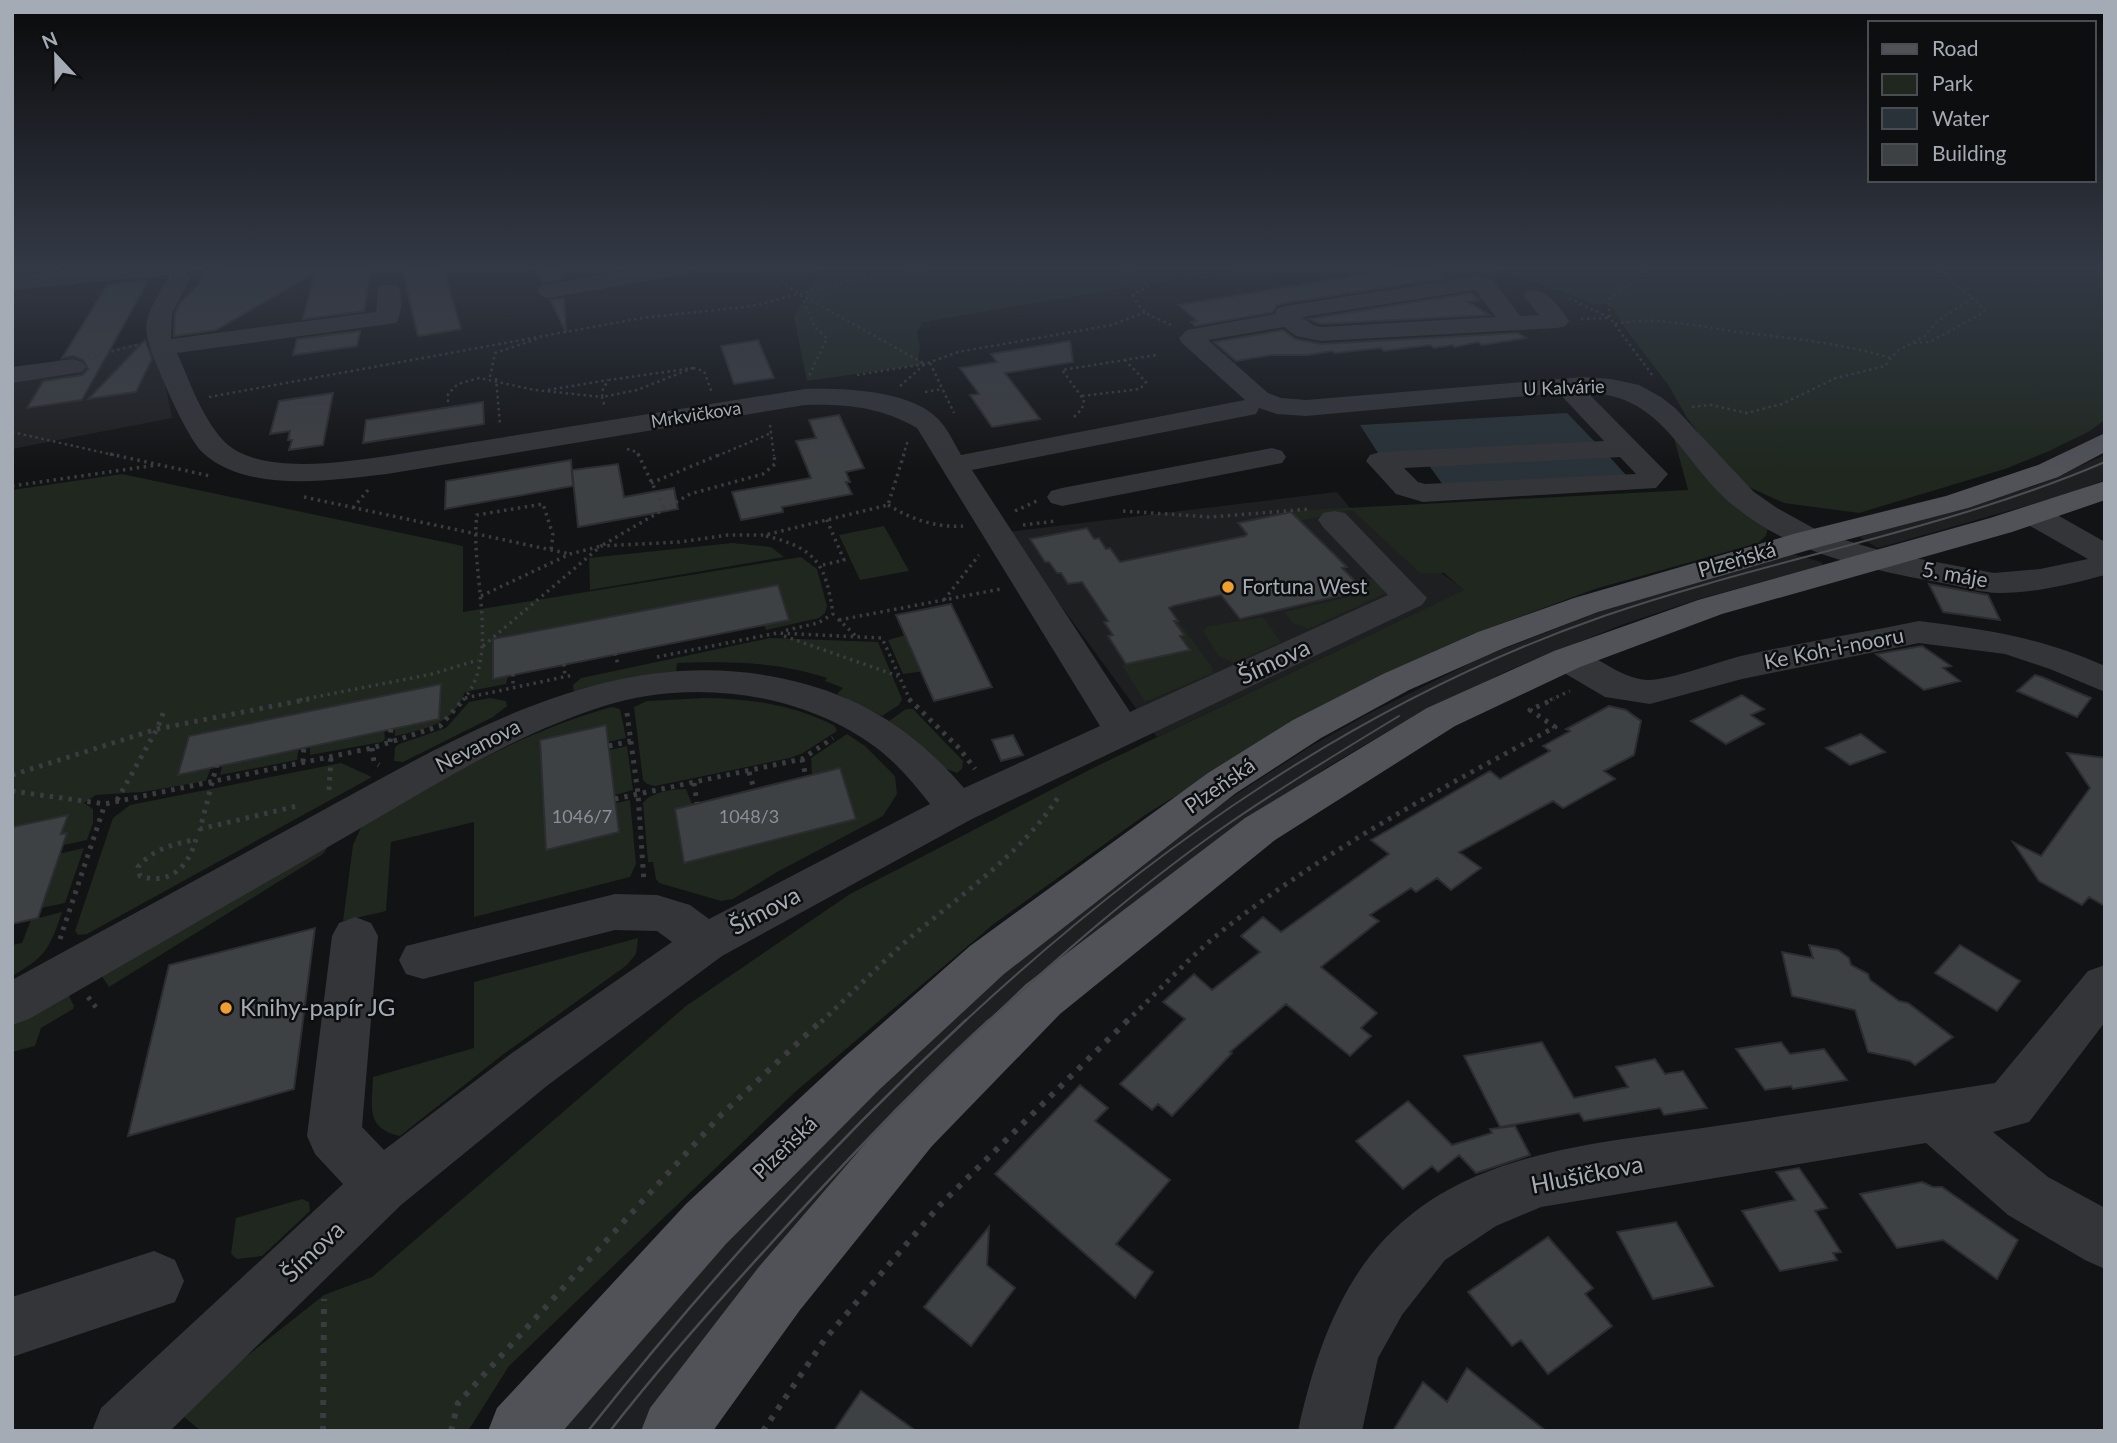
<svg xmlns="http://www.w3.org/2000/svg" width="2117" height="1443" viewBox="0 0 2117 1443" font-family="Lato,sans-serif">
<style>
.built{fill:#1e1f21}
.green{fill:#1f271f}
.water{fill:#293238}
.building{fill:#3e4144;stroke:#2c2d30;stroke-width:2}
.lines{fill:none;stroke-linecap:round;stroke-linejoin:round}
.path-far3{stroke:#3a3c40;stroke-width:2.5;stroke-dasharray:2.5 3.5;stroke-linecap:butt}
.path-far2{stroke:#3a3c40;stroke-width:3.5;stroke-dasharray:2.5 4.5;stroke-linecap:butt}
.path-far1{stroke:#3a3c40;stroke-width:5;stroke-dasharray:3.5 6;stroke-linecap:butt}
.path{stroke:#3a3c40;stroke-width:6;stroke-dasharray:5 8;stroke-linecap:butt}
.minor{fill:#343539;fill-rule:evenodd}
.major{fill:#505258;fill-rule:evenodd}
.tram-far1{stroke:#4b4d52;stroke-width:2}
.tram{stroke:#4b4d52;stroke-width:2.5}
.poi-dot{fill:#f09e2f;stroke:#0d0e0f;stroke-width:2.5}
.labels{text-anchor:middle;stroke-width:5;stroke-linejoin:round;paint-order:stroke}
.far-street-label{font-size:18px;fill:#a4abb4;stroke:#0d0e0f}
.number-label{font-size:18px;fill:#8a9098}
.street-label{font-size:21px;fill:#a4abb4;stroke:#0d0e0f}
.poi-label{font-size:21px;fill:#a4abb4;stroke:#0d0e0f;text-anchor:start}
.near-street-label{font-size:24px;fill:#a4abb4;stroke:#0d0e0f}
.near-poi-label{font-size:24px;fill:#a4abb4;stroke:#0d0e0f;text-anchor:start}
</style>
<rect width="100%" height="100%" fill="#121314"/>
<path class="built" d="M138,343L151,350L163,374L172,418L12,449V373L78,355Z
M2105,455V480L2064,495L1878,548L1859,537L2037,485Z
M1337,492L1350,508L1465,590L1157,737L1007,532Z
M1793,554L1821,562L1823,565L1699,599L1621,625L1507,671L1390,730L1329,766L1205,849L649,1431H559L690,1282L805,1161L970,1003L1044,938L1180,831L1308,748L1368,714L1483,657L1601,611Z"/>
<path class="green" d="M821,268H1242L923,322L917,332L920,347L918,360L925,364L807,381L794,317Z
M1496,268H2105V420L2088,432L2047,452L2005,469L1859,513L1784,503L1742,484L1728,471L1687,418L1669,386L1621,323L1614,310L1606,304H1594Z
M1674,438L1768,528L1766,536L1758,543L1595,589L1471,635L1318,708L1145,815L995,923L795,1092L509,1366L468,1431H201L177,1411L324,1295L372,1277L686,1006L850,894L1093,768L1464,590L1444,573H1420L1352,510L1299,521L1290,511L1688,490Z
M122,474L463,546V612L801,557L817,569L827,606L825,613L819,618L766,630L764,625L789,619L778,585L493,639V678L508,676L506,684L465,692C453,725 425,729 395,736V725H411L439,719L440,684L189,736L179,775L210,768L212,765L206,781L143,792L96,795L84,803L93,809V823L87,840L64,845L67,834H61L68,815L12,827V490Z
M884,526L909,571L860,580L839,535Z
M732,543L771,547L784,557L590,590L589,558Z
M1369,579L1377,581L1386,593L1308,629L1293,623L1284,612L1365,593L1355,582Z
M1263,617L1281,642L1234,663L1218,655L1203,631L1206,627Z
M1174,621H1178L1212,667L1213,673L1145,702L1122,665L1189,650Z
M909,634L908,643L920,671H926L903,674L888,640Z
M770,638L878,642L902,699L899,705L882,716L837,694L843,688L825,681L827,678C778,662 729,661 677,663L676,675L574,693L573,685L581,678Z
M490,698L506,701L507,706L493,717L403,762L394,761L395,747L399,744L446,728L469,702Z
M703,698C748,698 795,705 835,726L837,731L803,753L790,758L655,786L647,784L643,780L634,707L647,701Z
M612,707L620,709L626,738L608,742L606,725L540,740L541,757L548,772L542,774L546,850L619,832L616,803L630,800L636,864L630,877L474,917V822L391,842L386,911L343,921L353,845L363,823C444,779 523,731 612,707Z
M906,709H913L963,761L962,769L957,773L942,767L889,721Z
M384,728L385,739L382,742L310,755V743H326L383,731Z
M847,734L865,746L895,776L897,794L883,816L777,872L733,899L721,901L659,883L656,879L653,862H648L643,803C651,792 672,789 686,789L692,804L675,809L684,863L856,819L840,769L812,775L811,758Z
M299,746L297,760L220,775L223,762H239L298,750Z
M627,746L633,790L615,795L609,750Z
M341,763L372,777L87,934L78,935L75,931L113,818L130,805Z
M321,847L327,848L323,854L109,987L99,972Z
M84,848L65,903L41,908L54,855Z
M62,912C50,948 46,957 12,976V945L22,943L31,920Z
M638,938L636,954L627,965L501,1056L400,1136C365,1129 372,1106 373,1077L474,1048V982Z
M67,992L74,1006L73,1009L41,1028L35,1046L12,1052V1023Z
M302,1199L309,1202L310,1211L262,1256L237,1259L231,1254L236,1218Z"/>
<path class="water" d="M1567,413L1596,443L1380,456L1360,425Z
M1607,454L1626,475L1443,485L1428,464Z"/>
<path class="building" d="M232,268H371L364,311L303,319L315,273L216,330L174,336L175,314L180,303L199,284L204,272Z
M402,268H443L461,329L418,336Z
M535,268H563V279L542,283Z
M1401,268H1431L1447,278L1285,303L1277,305L1273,312L1195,326L1191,322L1197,321L1179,305Z
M146,280L144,284L147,283L82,400L27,408L43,381L82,375L88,369L83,360L73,356L62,358L107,285Z
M1471,293L1479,300L1468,302L1489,315L1321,324L1309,319Z
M564,298L566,332L550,300Z
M1283,330L1295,339L1321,344L1518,333L1526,338L1482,345L1478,342L1455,347L1452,345L1434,348L1430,345L1384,351L1381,348L1335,353L1332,351L1308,355H1271L1236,361L1214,342Z
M360,331L357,346L293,355L297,339Z
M145,340L152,359L136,392L88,399Z
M758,340L774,378L734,384L721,346Z
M1070,341L1073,362L1005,373L1040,419L992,427L970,395L979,394L960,368L997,362L991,354Z
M333,393L323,445L289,450L292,440H288L290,431L270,434L279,401Z
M483,402L484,424L363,443L366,420Z
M839,415L864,468L846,472L850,482H846L852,494L782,507L783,512L741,520L732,492L811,478L796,441L816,438L809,420Z
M571,460L573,486L445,509L446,481Z
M618,464L624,497L674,488L678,509L578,527L572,470Z
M1291,512L1347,567L1342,568L1364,590L1240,619L1221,595L1173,606L1169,608L1178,621H1174L1184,635L1180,636L1190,650L1126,664L1108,636L1113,635L1104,622L1108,621L1082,582L1068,584L1061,573H1057L1049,562H1045L1030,539L1087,528L1094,539L1099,538L1106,549L1110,548L1120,562L1245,536L1247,534L1238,523Z
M1929,584L1988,595L2000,620L1943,612Z
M778,585L789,620L493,679V639Z
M951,604L992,687L934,701L896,615Z
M1922,646L1951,666L1943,668L1960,681L1924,690L1876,654Z
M2035,675L2042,677L2091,698L2077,717L2017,691Z
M441,684L439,719L178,775L189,736Z
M1742,695L1764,709L1751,715L1764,724L1726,744L1691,721Z
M1609,706L1626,710L1641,721L1634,755L1604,771L1615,779L1563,808L1553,801L1459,852L1481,868L1451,890L1437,878L1416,892L1411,888L1370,915L1379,921L1321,967L1377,1013L1361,1028L1371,1036L1350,1056L1286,1004L1230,1052L1232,1053L1172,1116L1158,1104L1152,1110L1120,1084L1185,1019L1163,1002L1194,974L1212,990L1260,952L1241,936L1263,917L1281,932L1389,854L1371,840L1490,771L1500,779L1550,751L1543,746L1570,731L1566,729Z
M606,725L619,832L546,850L540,740Z
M1861,734L1885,752L1850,765L1826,748Z
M1013,735L1023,755L1001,761L992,740Z
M2067,753L2105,758V906L2089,897L2082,905L2039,881L2013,842L2041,856L2090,788Z
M840,768L856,819L684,863L675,809Z
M68,815L61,834L67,833L38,918L12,924V827Z
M315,928L294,1089L128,1136L169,965Z
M1809,945L1838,950L1849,958L1851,965L1868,974L1870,980L1899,1001L1908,1003L1953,1037L1915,1065L1910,1061L1868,1052L1855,1010L1792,996L1782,952L1813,958Z
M1960,945L2020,981L1997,1011L1935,973Z
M1542,1042L1574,1098L1628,1087L1616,1067L1655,1059L1665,1074L1683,1071L1707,1108L1664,1115L1660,1108L1584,1121L1579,1113L1500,1127L1464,1056Z
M1781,1042L1790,1054L1824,1049L1847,1080L1793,1089L1791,1086L1765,1090L1736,1049Z
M1080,1085L1108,1108L1095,1121L1170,1180L1116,1244L1153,1272L1135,1298L995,1174Z
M1408,1101L1452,1145L1492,1133L1490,1129L1515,1126L1530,1155L1476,1173L1459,1155L1438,1172L1432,1166L1403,1189L1356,1141Z
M1799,1168L1827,1208L1815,1211L1841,1252L1833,1253L1837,1260L1780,1271L1742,1211L1795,1200L1776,1172Z
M1922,1182L1933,1187H1942L2018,1240L1997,1279L1943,1240L1897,1248L1860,1194Z
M1676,1222L1713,1286L1653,1299L1617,1232Z
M989,1227L987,1265L1015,1288L971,1346L924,1307Z
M1548,1237L1593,1288L1585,1294L1612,1326L1548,1374L1521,1340L1512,1346L1468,1292Z
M1467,1368L1499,1394L1546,1431H1393L1423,1382L1447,1402Z
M861,1391L916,1431H834Z"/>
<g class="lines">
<path class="path-far3" d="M778,268L784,283L801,295L925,364
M1125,268L1149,286L1133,295C1144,319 1155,315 1174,327
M801,295L815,327L827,338L809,376
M1569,298L1610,318L1653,376
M1581,319L1610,318L1608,301L1647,268
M1615,324C1657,316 1696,326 1738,332C1789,338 1841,343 1891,358
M1914,343L1930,342L1981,314L1985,310L1972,298
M94,356L137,345
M930,363L954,413
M693,368L704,371L712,393
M693,368L637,390L602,397L603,388L609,380Z
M857,375L925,364
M490,377L495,353L540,338
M496,378L500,425
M900,386L925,364L958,352L1112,325L1145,312
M548,390L608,380
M925,392L943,389
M1082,396L1140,389L1146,382L1125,360
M209,397L642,318L753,306L842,283L933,268
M448,402V394L458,384L479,378L535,390L602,397L605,408
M1692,407L1711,405L1747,413L1782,404L1836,378L1885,366L1897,351L1925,336L1935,323L1972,298L1938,268
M1074,417L1082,409L1084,400L1062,370L1156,355
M770,425L774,456
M12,432L118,456
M627,449L637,452L639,456
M717,456L769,434
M903,456L908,440"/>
<path class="path-far2" d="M110,454L210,476
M638,454L664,508
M651,483L721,454
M12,486L157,465
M304,497L570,554
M888,505C911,519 936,528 963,526
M353,508L368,490
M1015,511L1039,500
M1123,511L1211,517L1310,509
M1023,525L1056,521
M766,536C816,548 826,564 833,614L818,623L783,631
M823,565L844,560L826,518
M481,596L570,554L601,546L690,494L763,474L775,464L774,454
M944,600L979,555
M838,619L857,637
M839,620L1001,589
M784,636L898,676
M483,646L601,546L679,542L728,535H765L888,505L904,454
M615,653L618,665
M657,657L777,633L882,638L910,700
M564,664L565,677
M513,674V687
M465,698L573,675
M300,700L432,674L478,660
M463,700C502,656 469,569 477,515L543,504L553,535L551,550
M1550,700L1570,691"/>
<path class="path-far1" d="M909,699L959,748L975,769
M627,713L638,794L644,882
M390,742L391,726
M609,746L631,741
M372,748L374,762L379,765
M802,759L806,777
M303,762L304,745
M217,764L200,829L297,806
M749,772L754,789
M12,775L157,729L309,699
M694,783L697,803
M329,790L331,757
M12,791L105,804L372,748L440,726L464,699
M615,799L802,759L833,738
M117,800L157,729L164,711
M196,839C189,866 170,886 140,876L138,867C154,848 173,845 196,839Z
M60,939L105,804
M88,997L98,1010
M821,1022C851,994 880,964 911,937C964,892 1023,853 1061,793
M1126,1022C1159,991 1191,955 1227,927C1328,849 1443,787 1555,727L1530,710L1554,699"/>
<path class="path" d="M323,1431L324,1299
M451,1431L458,1403L722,1114L822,1020
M763,1431L825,1339L940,1205L1128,1020"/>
<path class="minor" d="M97,268H196L172,313L171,339L376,312L378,290L381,285H397C403,294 402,315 396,323L177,353C190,382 201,415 222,439C255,477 343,462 387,456L805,389C842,388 909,390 937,418C947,427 954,443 961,455L1245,400L1182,343L1179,338L1187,330L1275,314L1278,308L1286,306L1475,276L1493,280L1520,316L1539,315L1524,296L1527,291C1546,286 1559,307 1569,321L1565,326L1557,328L1321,341L1296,336L1284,327L1208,340L1268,393L1281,398L1306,400L1583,377L1611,379L1639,385L1661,397L1675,408L1754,492L1777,508L1824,534L1889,553L1994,573L2040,569L2088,559L2023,522L2019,515L2023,508L2034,506L2045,508L2105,542V575C2071,584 2035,593 2000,593C1980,593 1961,586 1942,583C1868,569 1794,555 1734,506C1682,464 1665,395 1588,393L1668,474L1656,488L1423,502L1396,494L1366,461L1370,455L1380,452L1604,441L1559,393L1306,416L1277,414L1259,408L1256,414L1246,416L972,470L1130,712L1388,595L1323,527L1318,520L1323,513L1334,511L1345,513L1427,598L1422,605L972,819L722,956L548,1085L401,1205L170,1431H92L101,1408L343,1184L315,1154L307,1136L332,936L339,923L355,917L371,923L378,936L362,1127L384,1150L512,1053L672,942L657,931L615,930L423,979L406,974L399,960L406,946L615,894L657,895L690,905L709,919L930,804C916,786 901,768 883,753C807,692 693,677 601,707C504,738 416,797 328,847C228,904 129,961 29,1019L12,1025V980C111,926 209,873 307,819C453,740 607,642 780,678C858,694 912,728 964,788L1100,726L917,428C880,407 847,404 805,405L387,474C333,480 246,494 202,452C190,440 171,399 164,382C141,327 138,327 170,275L12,290V276ZM1475,290L1496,317L1321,327L1313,325L1302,317ZM1620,457L1636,474L1425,484L1418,482L1404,468Z
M641,268H692L689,273L681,275L549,298L541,296L538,291L541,286L549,284Z
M73,359L82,362L86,367L82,372L12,383V367Z
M1272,448L1282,451L1286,457L1282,463L1062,506L1051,503L1047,497L1051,491L1062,488Z
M1919,621C1988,630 2040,637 2105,666V692L2050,669L2005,654L1919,643L1742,679L1650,704L1605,697L1554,667L1549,659L1554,651C1589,642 1613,679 1648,680C1670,680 1717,662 1741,656C1800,643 1860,633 1919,621Z
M2105,965V1022L2029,1122L1993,1132L2048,1177L2105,1208V1269L2085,1260L2008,1215L1926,1143L1541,1207L1496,1226L1445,1260L1402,1315L1378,1358L1362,1431H1298C1315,1353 1343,1270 1407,1218C1491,1147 1619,1141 1723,1125C1814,1111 1905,1097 1995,1083L2088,971Z
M154,1251L175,1260L184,1281L175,1302L12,1357V1297Z"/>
<path class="major" d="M2105,433V452L2058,477L1968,508L1819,547L1598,612L1504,648L1409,690L1321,738L1236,793L1004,974L879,1090L726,1244L563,1431H488L497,1408L686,1204L843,1058L970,946L1208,773L1293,720L1383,674L1478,632L1574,598L1797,533L1946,496L2038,465Z
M2105,481V500L2012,532L1722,614L1580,667L1455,726L1275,840L1060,1014L932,1146L800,1310L713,1431H641L650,1408L758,1268L894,1110L1026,984L1245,818L1427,708L1554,651L1698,600L1990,518Z"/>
<path class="tram-far1" d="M964,1022C1151,848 1362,700 1604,616C1769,559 1944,531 2105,462
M987,1022C1061,955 1136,889 1218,831C1277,790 1338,753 1399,716"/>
<path class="tram" d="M588,1431C703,1286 830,1146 966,1020
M610,1431C659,1368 712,1308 766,1249C837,1170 910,1092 989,1020"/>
</g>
<linearGradient id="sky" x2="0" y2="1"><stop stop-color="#0a0a0b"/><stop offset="0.57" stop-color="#333945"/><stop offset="1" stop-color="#333945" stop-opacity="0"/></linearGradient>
<rect width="2117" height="470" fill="url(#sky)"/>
<g class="poi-dot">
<circle cx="1228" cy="587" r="7"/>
<circle cx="226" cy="1008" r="7"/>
</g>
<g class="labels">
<g class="far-street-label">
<text transform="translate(1564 388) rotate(-2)" y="6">U Kalvárie</text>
<text transform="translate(696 415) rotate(-9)" y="6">Mrkvičkova</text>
</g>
<g class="number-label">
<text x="582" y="823">1046/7</text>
<text x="749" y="823">1048/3</text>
</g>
<g class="street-label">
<text transform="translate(1737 560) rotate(-16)" y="7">Plzeňská</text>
<text transform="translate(1955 575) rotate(10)" y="7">5. máje</text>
<text transform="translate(1834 649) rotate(-11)" y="7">Ke Koh-i-nooru</text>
<text transform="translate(478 746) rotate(-27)" y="7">Nevanova</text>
<text transform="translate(1220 786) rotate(-35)" y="7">Plzeňská</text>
<text transform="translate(785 1148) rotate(-44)" y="7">Plzeňská</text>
</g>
<g class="poi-label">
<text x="1242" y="594">Fortuna West</text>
</g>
<g class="near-street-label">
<text transform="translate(1274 662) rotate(-25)" y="8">Šímova</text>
<text transform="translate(765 911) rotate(-28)" y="8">Šímova</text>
<text transform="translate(1587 1175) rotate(-11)" y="8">Hlušičkova</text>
<text transform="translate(313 1252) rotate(-44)" y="8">Šímova</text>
</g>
<g class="near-poi-label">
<text x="240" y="1016">Knihy-papír JG</text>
</g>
</g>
<rect width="2117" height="1443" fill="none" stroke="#a4abb4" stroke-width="28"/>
<rect x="1868" y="21" width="228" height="161" fill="#0d0e0f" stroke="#494d51" stroke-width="2"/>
<rect x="1882" y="44" width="35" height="10" fill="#505258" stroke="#494d51" stroke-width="2"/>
<text x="1932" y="56" font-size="21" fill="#a4abb4">Road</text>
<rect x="1882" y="74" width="35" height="21" fill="#1f271f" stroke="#494d51" stroke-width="2"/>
<text x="1932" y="91" font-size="21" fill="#a4abb4">Park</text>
<rect x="1882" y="108" width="35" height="21" fill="#293238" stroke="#494d51" stroke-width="2"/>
<text x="1932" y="126" font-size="21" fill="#a4abb4">Water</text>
<rect x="1882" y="144" width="35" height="21" fill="#3e4144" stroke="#494d51" stroke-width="2"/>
<text x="1932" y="161" font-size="21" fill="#a4abb4">Building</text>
<g transform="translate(56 56) rotate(338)" stroke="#0d0e0f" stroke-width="5" paint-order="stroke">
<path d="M0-5L12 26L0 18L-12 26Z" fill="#a4abb4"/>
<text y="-10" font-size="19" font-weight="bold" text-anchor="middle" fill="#a4abb4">N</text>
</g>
</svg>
